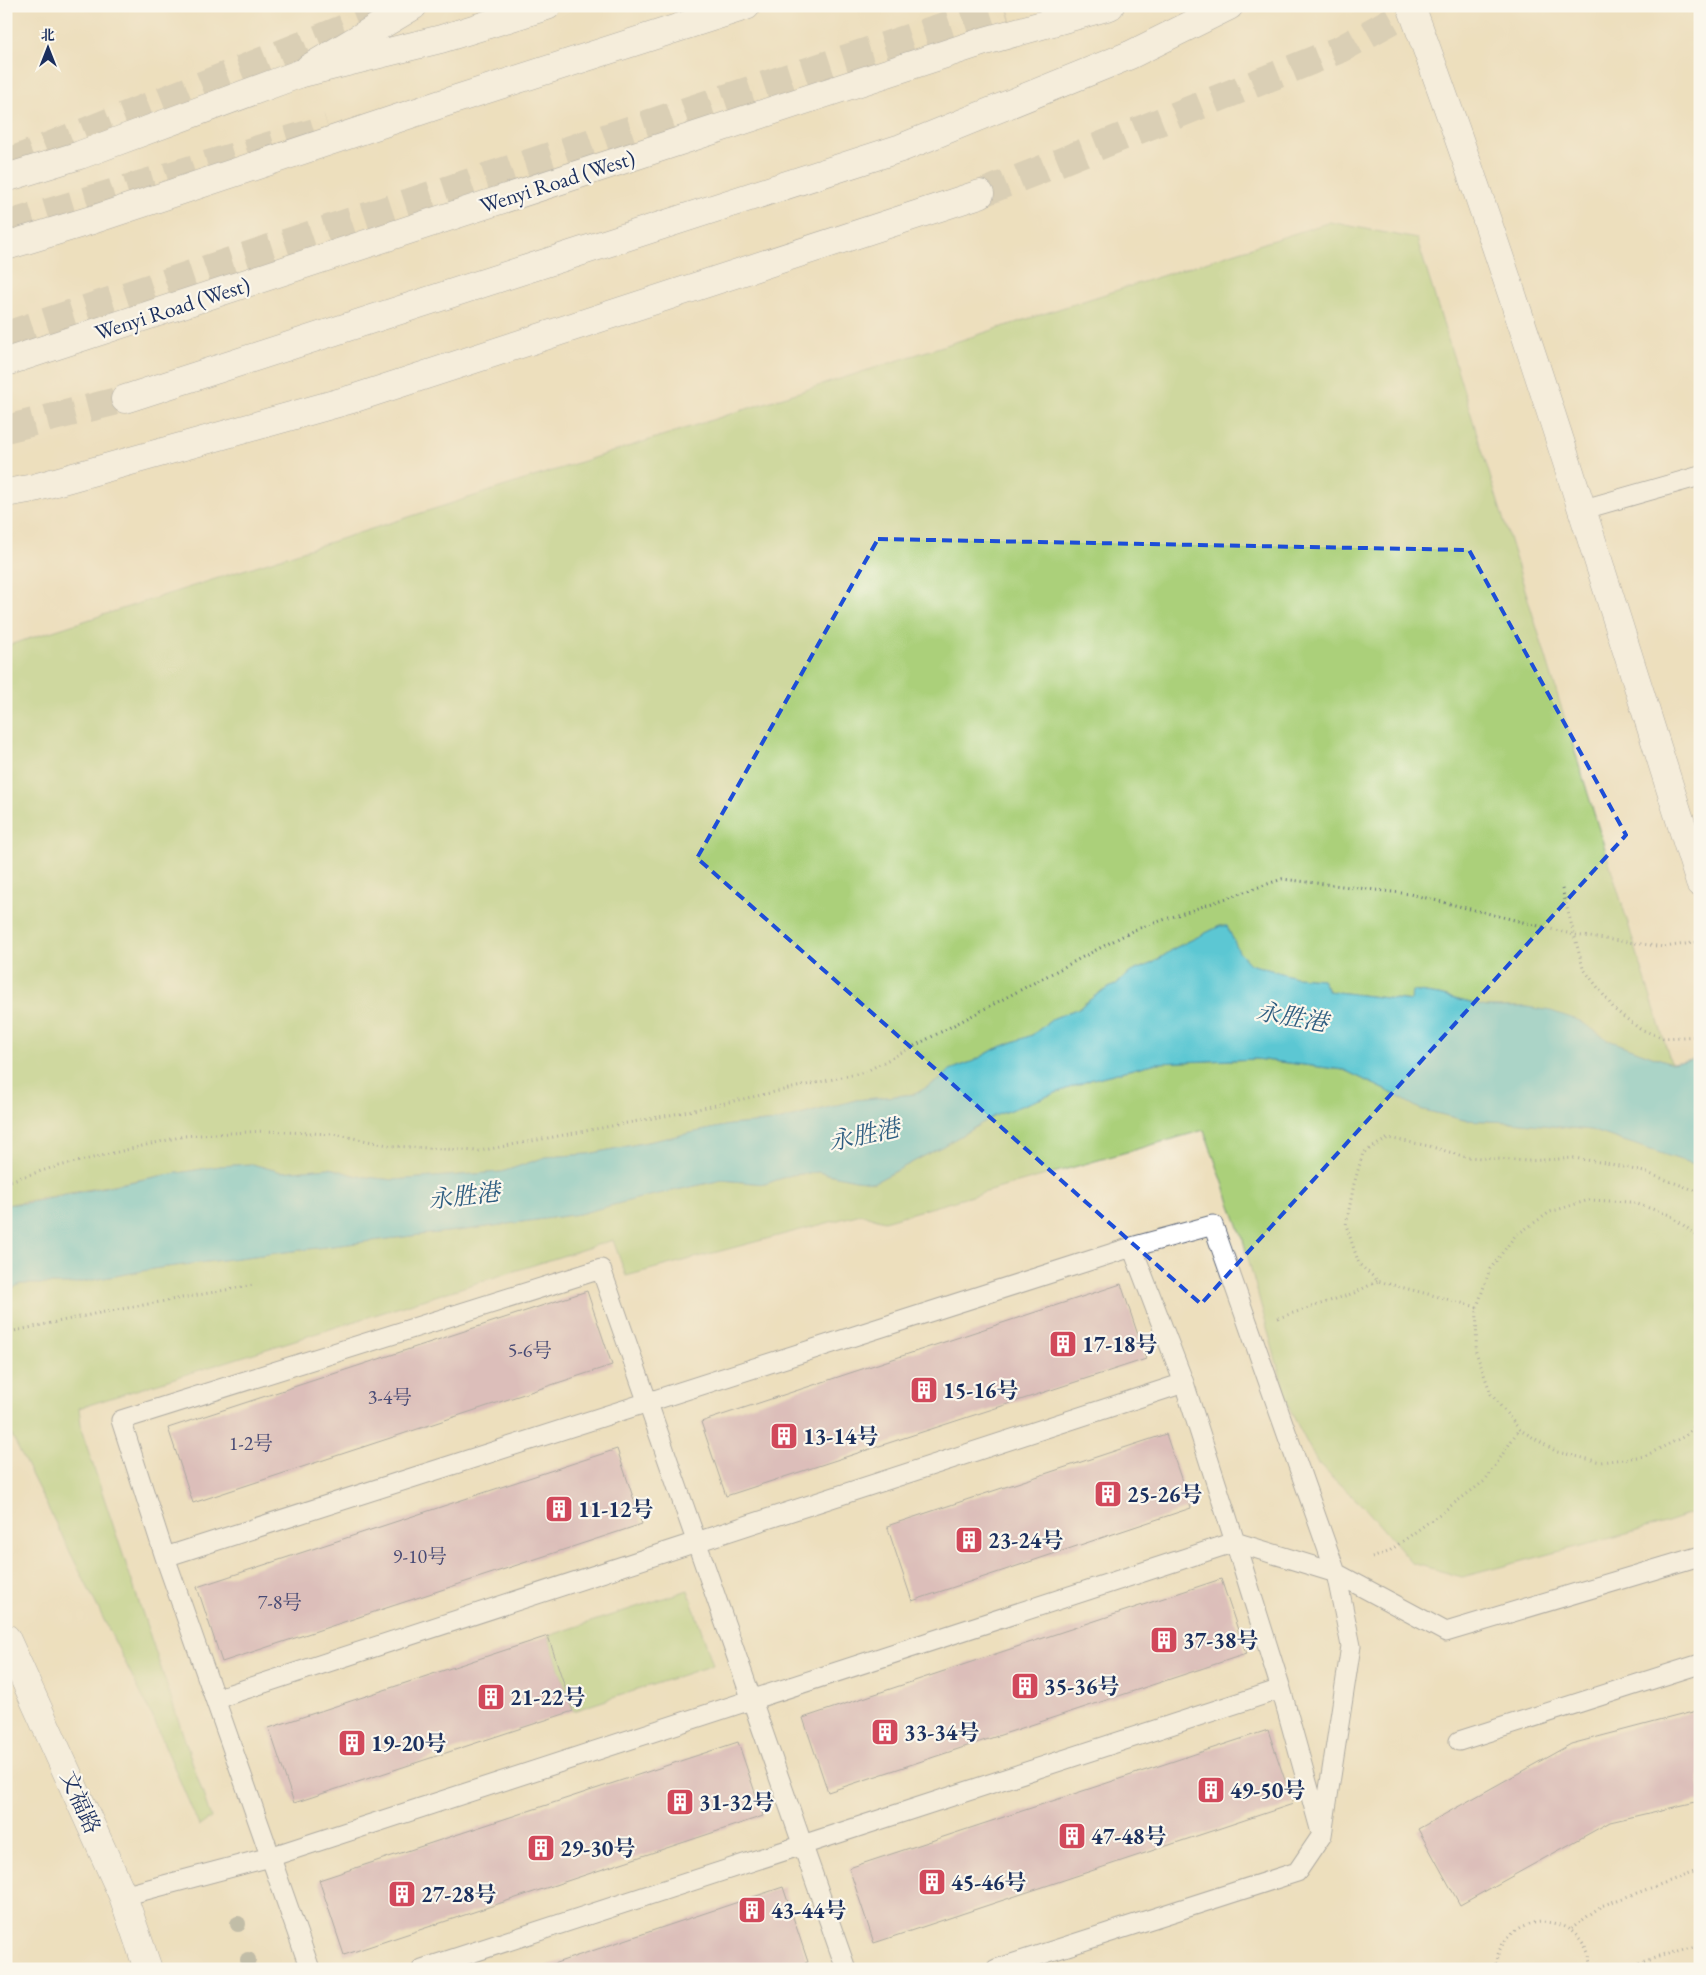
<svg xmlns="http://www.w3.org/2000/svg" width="1706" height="1975" viewBox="0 0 1706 1975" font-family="'EB Garamond','Noto Serif SC',serif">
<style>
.green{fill:#abd07a;stroke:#63806c}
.water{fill:#5bc7d3;stroke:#3b7b98}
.building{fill:#c798b6}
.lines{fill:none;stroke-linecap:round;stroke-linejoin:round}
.highway-tunnel{stroke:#c3bcaa;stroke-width:28;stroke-dasharray:28 14;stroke-linecap:butt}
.lane-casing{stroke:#646d7f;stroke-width:21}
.secondary-casing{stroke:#646d7f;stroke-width:29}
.primary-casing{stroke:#646d7f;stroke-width:29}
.highway-casing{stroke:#646d7f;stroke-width:29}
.path{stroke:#646d7f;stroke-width:3;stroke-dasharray:1 4;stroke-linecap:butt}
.lane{stroke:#fff;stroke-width:19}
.secondary{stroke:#fff;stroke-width:28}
.primary{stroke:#fff;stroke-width:28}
.highway{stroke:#fff;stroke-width:28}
.tree{fill:#8d948d}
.marked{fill:none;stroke:#1d4ed8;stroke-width:4;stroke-dasharray:10 6;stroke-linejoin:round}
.labels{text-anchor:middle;stroke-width:4.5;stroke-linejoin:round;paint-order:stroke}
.number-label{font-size:20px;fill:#464974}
.street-label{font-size:22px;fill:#1b2f5e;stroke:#fbf7ec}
.poi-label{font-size:22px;font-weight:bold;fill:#1b2f5e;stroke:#fbf7ec;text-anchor:start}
.water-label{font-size:24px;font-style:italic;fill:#2e5d81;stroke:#fbf7ec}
</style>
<rect width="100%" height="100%" fill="#fbf7ec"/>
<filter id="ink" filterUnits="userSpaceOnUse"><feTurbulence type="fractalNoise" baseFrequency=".02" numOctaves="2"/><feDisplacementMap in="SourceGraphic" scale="10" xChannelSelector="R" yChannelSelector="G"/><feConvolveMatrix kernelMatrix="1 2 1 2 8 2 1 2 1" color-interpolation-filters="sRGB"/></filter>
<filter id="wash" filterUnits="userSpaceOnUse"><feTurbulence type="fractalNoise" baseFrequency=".0096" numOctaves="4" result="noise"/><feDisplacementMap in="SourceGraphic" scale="20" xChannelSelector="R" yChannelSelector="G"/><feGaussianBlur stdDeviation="1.12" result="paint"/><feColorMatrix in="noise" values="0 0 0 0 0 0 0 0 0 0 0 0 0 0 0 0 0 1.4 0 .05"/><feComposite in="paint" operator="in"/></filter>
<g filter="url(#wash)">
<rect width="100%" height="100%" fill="#eddfbd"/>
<path class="green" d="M1330,222L1417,239L1671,1063L1608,1040L1580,1021L1526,1007H1486L1439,995L1412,991V1001L1328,991L1322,979L1295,977L1250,964L1239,953L1227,927L1220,926L1175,948L1153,963L1131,972L1115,985L1099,993L1079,1008L1054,1018L1032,1035L995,1049L974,1061L950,1070L941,1079L915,1094L856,1100L778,1121L730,1125L589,1154L546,1157L502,1172L393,1180L357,1176L330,1168L281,1172L252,1164L220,1166L160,1176L6,1205V646Z
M1256,1059L1344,1070L1386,1090L1420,1109L1464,1120L1513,1122L1591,1130L1690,1163L1700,1164V1510L1634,1532L1462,1577L1412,1563L1365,1508L1318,1464L1289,1408L1242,1236L1204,1130L884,1221L861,1214L626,1276L613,1240L79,1408L82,1432L211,1818L199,1826L154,1720L6,1424V1291L20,1284H71L159,1268L419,1235L465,1230L579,1214L636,1199L722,1180L765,1184L791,1175L818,1172L856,1180L875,1182L943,1146L994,1116L1093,1079L1157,1063Z
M688,1590L713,1665L573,1711L548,1636Z"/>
<path class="water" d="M1220,926H1227L1239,952L1250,964L1295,977L1322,979L1328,991L1411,1001L1412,991L1439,995L1486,1007H1527L1551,1011L1580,1021L1608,1040L1671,1063L1700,1059V1164L1690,1163L1591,1130L1513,1122L1464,1120L1420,1109L1386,1090L1344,1070L1256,1059L1157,1063L1093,1079L994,1116L943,1146L875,1182L856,1180L818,1172L791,1175L765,1184L722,1180L636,1199L579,1214L465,1230L419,1235L159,1268L71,1284H21L6,1291V1205L26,1203L160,1176L220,1166L252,1164L281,1172L330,1168L357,1176L393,1180L502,1172L546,1157L589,1154L730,1125L778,1121L856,1100L915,1094L941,1079L950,1070L974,1061L995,1049L1032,1035L1054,1018L1079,1008L1099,993L1115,985L1131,972L1153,963L1175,948Z"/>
<g id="blocks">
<path class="building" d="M1121,1284L1146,1359L726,1496L701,1422Z
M587,1291L612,1365L193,1503L168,1428Z
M1166,1434L1191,1508L912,1601L887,1526Z
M617,1449L642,1524L222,1662L197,1587Z
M1221,1579L1246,1654L828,1792L803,1718Z
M548,1636L573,1711L294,1803L269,1728Z
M1700,1710V1801L1610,1822L1460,1905L1418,1829L1571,1744Z
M1268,1730L1293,1804L874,1943L849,1868Z
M738,1742L763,1816L344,1955L319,1880Z
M783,1887L808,1962L788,1969H538Z"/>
</g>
</g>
<g filter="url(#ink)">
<use href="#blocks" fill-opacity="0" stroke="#646d7f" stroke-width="1"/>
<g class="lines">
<path class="highway-tunnel" d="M6,163L390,10
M980,194L1341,49L1418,6
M6,225L328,128
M6,335L1005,6
M6,429L125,399"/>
<defs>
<path id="lane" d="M1581,510L1700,476
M1132,1247L1184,1383L1235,1542L1336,1573L1446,1632L1700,1556
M165,1557L1132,1247L1213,1225L1336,1573L1351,1646L1322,1835L1297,1872L996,1969
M215,1699L1184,1383
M1459,1741L1700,1664
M123,1896L270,1857L1235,1542L1281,1689L1320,1829
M310,1969L165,1557L121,1420L601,1269L846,1969
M422,1969L1281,1689"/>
<path id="secondary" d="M1411,6C1518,295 1607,590 1700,883
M309,68L413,6
M6,1638L123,1896L148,1969"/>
<path id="primary" d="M6,178L80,155L299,74
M6,246L95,219L444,103L746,6
M6,362L985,41L1110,6"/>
<path id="highway" d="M299,74L441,39L547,6
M125,399L901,148L1130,55L1229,6
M6,493L34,488L352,399L980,194"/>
</defs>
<use href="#lane" class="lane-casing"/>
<use href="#secondary" class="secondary-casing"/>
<use href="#primary" class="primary-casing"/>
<use href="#highway" class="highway-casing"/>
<path class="path" d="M1562,889L1583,968L1615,1010L1640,1029L1663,1038L1700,1036
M6,1182L51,1168L184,1136L263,1131L333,1134L393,1146L479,1151L675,1114L865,1072L1134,930L1282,879L1410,894L1575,935L1664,947L1700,942
M1700,1238L1670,1215L1631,1202L1589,1200L1550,1212L1515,1236L1490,1269L1477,1307L1476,1352L1491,1394L1519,1429L1557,1452L1601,1462L1645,1456L1685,1436L1700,1420
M1477,1307L1378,1281L1359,1264L1346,1225L1354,1184L1363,1153L1388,1138L1429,1146L1466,1157L1528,1161L1574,1158L1606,1163L1644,1172L1700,1192
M1278,1318L1354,1293L1378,1281
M6,1335L14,1331L94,1314L253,1285
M1372,1558L1388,1552L1486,1480L1519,1429
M1571,1929L1601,1906L1700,1870
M1495,1969C1500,1907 1585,1906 1592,1969
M1620,1969L1700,1944"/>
<use href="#lane" class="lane"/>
<use href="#secondary" class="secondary"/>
<use href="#primary" class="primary"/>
<use href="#highway" class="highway"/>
</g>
<g class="tree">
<circle cx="238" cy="1924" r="8"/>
<circle cx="248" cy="1960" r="8"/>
</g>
</g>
<path d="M0 0H1706V1975H0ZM878,539L1469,550L1626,835L1201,1304L697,858Z" fill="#eddfbd" fill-opacity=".55" fill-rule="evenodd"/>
<path class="marked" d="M878,539L1469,550L1626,835L1201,1304L697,858Z"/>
<defs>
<symbol id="building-square" viewBox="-11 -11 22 22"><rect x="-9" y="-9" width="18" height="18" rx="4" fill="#d1495b" stroke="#fbf7ec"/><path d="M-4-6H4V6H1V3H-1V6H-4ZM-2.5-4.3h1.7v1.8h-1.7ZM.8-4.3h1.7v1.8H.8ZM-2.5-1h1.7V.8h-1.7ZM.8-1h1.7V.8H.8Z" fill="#fff"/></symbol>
</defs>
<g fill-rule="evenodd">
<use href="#building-square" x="1047" y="1328" width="32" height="32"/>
<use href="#building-square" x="908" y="1374" width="32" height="32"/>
<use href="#building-square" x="768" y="1420" width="32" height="32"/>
<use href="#building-square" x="1092" y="1478" width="32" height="32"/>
<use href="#building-square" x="543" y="1493" width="32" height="32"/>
<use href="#building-square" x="953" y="1524" width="32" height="32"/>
<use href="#building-square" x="1148" y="1624" width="32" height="32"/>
<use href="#building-square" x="1009" y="1670" width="32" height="32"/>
<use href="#building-square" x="475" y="1681" width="32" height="32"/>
<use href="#building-square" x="869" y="1716" width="32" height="32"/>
<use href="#building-square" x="336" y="1727" width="32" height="32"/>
<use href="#building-square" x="1195" y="1774" width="32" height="32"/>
<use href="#building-square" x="664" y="1786" width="32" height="32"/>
<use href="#building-square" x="1056" y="1820" width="32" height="32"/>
<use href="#building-square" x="525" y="1832" width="32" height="32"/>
<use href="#building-square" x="916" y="1866" width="32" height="32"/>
<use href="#building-square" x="386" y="1878" width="32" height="32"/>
<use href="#building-square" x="736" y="1894" width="32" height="32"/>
</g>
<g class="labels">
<g class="number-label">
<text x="530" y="1357">5-6号</text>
<text x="390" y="1404">3-4号</text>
<text x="251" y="1450">1-2号</text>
<text x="420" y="1563">9-10号</text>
<text x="280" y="1609">7-8号</text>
</g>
<g class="street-label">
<text transform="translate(557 181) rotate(-18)" y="8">Wenyi Road (West)</text>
<text transform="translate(172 308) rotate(-18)" y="8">Wenyi Road (West)</text>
<text transform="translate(81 1802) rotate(66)" y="8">文福路</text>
</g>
<g class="poi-label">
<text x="1082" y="1352">17-18号</text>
<text x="943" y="1398">15-16号</text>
<text x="803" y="1444">13-14号</text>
<text x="1127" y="1502">25-26号</text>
<text x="578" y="1517">11-12号</text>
<text x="988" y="1548">23-24号</text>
<text x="1183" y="1648">37-38号</text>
<text x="1044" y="1694">35-36号</text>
<text x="510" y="1705">21-22号</text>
<text x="904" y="1740">33-34号</text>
<text x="371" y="1751">19-20号</text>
<text x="1230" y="1798">49-50号</text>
<text x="699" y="1810">31-32号</text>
<text x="1091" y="1844">47-48号</text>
<text x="560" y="1856">29-30号</text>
<text x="951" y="1890">45-46号</text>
<text x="421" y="1902">27-28号</text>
<text x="771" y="1918">43-44号</text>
</g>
<g class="water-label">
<text transform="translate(1292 1017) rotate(10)" y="8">永胜港</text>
<text transform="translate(864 1135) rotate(-12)" y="8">永胜港</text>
<text transform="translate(464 1196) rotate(-7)" y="8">永胜港</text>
</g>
</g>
<rect width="1706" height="1975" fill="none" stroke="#fbf7ec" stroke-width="25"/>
<g transform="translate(48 48)" stroke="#fbf7ec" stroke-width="4" paint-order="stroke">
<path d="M0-4L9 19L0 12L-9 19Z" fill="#1b2f5e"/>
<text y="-8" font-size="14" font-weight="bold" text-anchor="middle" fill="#1b2f5e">北</text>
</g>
</svg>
